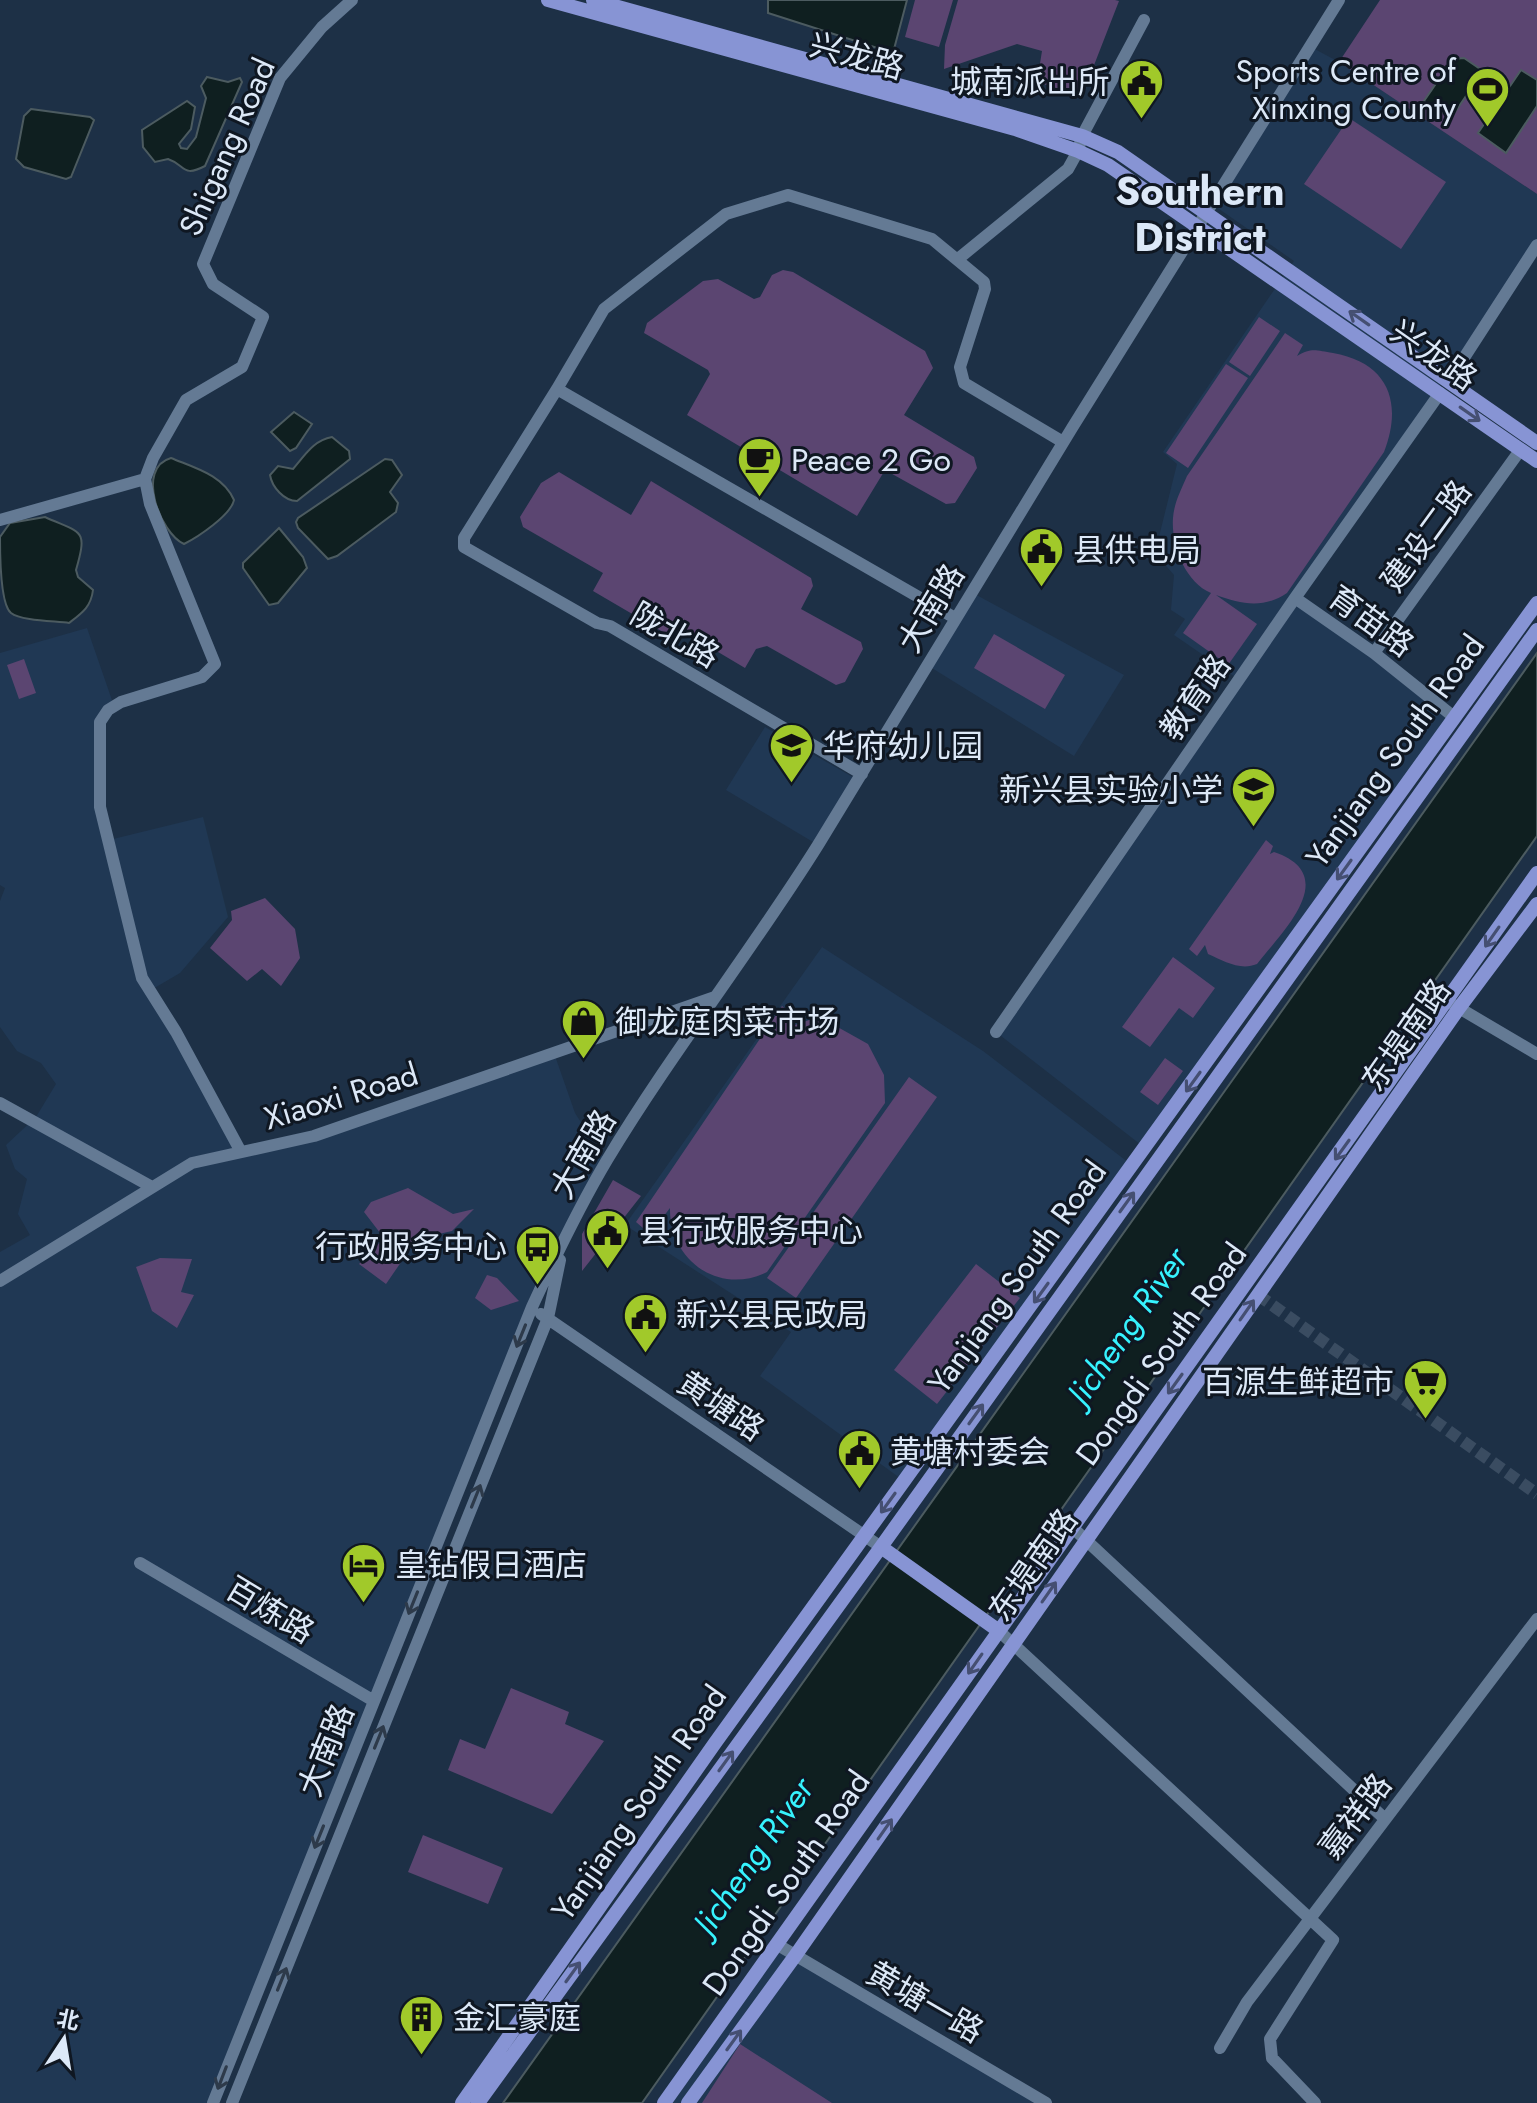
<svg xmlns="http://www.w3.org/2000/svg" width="1537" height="2103" viewBox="0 0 1537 2103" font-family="Jost,'Noto Sans SC',sans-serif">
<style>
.built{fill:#203854}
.green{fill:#5b4571}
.water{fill:#0f1f20;stroke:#4c5b60;stroke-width:2}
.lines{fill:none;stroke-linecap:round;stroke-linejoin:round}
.minor-tunnel{stroke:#3a4c61;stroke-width:12;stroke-dasharray:12 6;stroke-linecap:butt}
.minor{stroke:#647a94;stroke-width:12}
.major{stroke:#8794d4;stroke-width:14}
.oneway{stroke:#454f72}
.oneway2{stroke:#2d3a4a}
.labels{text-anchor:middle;stroke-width:6;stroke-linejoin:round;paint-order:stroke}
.street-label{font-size:32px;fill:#dce8f7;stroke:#0f1722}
.poi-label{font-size:32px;fill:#dce8f7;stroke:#0f1722;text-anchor:start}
.water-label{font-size:34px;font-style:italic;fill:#36f2fe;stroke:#0f1722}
.district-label{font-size:40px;font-weight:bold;fill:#dce8f7;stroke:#0f1722}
</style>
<rect width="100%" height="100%" fill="#1d3046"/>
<path class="built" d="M1309,46L1339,62L1537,194V243L1295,598L1454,717L1145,1148L996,1032L1238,679L1174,635L1185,619L1171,610L1174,575L1155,553L1177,464L1163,452L1294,261L1209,202Z
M971,592L1124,675L1074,756L927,665Z
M87,628L114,706L100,722V807L109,840L203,817L228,917L180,973L151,990L241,1152L314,1136L554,1053L575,1113L606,1162L564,1239L218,2103H0V1252L30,1235L18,1214L27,1179L15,1169L6,1145L36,1117L56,1084L41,1063L17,1051L0,1027V901L5,888L0,885V653Z
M765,727L858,780L818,845L726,790Z
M822,947L983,1051L1133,1166L904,1481L760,1376L791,1332L625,1225Z
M778,1945L1046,2103H664Z"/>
<path class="green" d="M915,0H953L939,47L905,37Z
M958,0H1115L1119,1L1082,96L1037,82L1042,51L1017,44L944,69L945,45Z
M1380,0H1537V194L1339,62Z
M1349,118L1446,182L1401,249L1304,184Z
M783,270L793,272L925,351L933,368L904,415L974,457L977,468L955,503L946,504L885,470L857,516L687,415L710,374L708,370L644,333L647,323L703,281L718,279L754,299L760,297L772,275Z
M1259,317L1280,331L1250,376L1229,362Z
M1285,333L1303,345L1297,356C1312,347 1317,351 1333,353C1389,363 1403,403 1384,452L1287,593C1263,609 1241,604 1216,595L1257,624L1228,665L1183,633L1211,593C1185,582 1171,545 1173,518C1174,503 1181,490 1187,476Z
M1226,364L1248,378L1188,468L1166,453Z
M559,472L631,515L651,481L811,578L813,586L801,609L861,642L863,649L845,682L836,685L767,646L756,649L745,668L681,630L675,639L593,591L603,573L523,527L520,517L541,483Z
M994,634L1065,675L1045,709L974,668Z
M24,659L36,693L19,699L7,665Z
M1266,840L1273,846L1270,854L1274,852C1342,875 1283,931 1257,964C1240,971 1224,961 1208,954L1205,945L1197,956L1189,949Z
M265,898L295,929L300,958L281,986L262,969L247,981L210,948L232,920L231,911Z
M1173,957L1215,988L1193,1018L1179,1008L1150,1047L1122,1027Z
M782,1006L797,1018L792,1026L812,1019L834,1025L868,1044L884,1075L885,1103L767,1272C719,1296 669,1260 670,1208L650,1234L636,1222Z
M1165,1058L1183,1071L1158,1105L1140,1092Z
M909,1077L937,1097L796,1298L767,1278Z
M613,1180L641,1196L582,1271V1234Z
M408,1188L453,1214L474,1209L452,1231L417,1239L386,1284L359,1264L384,1238L364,1212L371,1202Z
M160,1258L192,1259L181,1292L194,1295L177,1328L152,1311L136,1267Z
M976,1264L1020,1298L937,1404L894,1370Z
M487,1275L497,1278L519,1301L491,1310L475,1298Z
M511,1688L569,1712L565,1724L604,1741L552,1814L448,1770L460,1739L485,1749Z
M423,1835L503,1868L488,1904L408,1872Z
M740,2044L832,2103H702Z"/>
<path class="water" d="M768,0H907L893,53L768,13Z
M1464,58L1483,71L1451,118L1424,101L1453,59Z
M1521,70L1537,80V106L1506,153L1478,133Z
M207,77L228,82L240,78L242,82L205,166C182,178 186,165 168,159L155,162L143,147L142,130L187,101L195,107L191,129L179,144L181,148L187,149L196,137L206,98L201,86Z
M31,109L90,117L94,120L71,177L66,179L24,167L16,159L24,116Z
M294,412L312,424L296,448L290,451L271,432Z
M332,437L349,451L350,459L297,501C284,501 272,487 270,475L278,466L293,469C305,455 314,440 332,437Z
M171,458C195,468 223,475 234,500C231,515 198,537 184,544C160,533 135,468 171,458Z
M385,459L392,460L402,475L390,492L398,503L396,512L337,556L328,559L298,528L296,522L298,518Z
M45,517C82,534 88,528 76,570L78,577L93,590C91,607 82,613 69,623C56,621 21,621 11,613C0,604 0,553 0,537L10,523Z
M279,528L303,557L307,568L278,603L269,605L243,568V563Z
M1537,653V836L642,2103H503Z"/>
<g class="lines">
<path class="minor-tunnel" d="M1258,1295L1537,1494"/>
<path class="minor" d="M958,259L1068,169L1078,151L1082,136L1144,20
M1449,381L1537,245
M557,389L955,618
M0,520L145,479
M1295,598L1374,653L1454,717
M1374,653L1521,449
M862,774L610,626L597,623L464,547V538L557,389L604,309L726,214L788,195L932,239L984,282L985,289L960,367L964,383L1063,442
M1454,1005L1537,1054
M996,1032L1295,598L1440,393
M0,1103L152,1187
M241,1152L176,1032L142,978L100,807V722L108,710L121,702L202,677L215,664L150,504L145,479L153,458L186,400L242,367L263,317L213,284L203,264L280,78L322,27L352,0
M0,1281L192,1163L314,1136L715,997
M541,1314L881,1547
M1072,1527L1385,1819
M140,1563L374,1701
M999,1631L1333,1940L1270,2039L1272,2058L1315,2103
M778,1945L1046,2103
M1220,2048L1247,2002L1537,1619
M213,2103L532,1307C555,1257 579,1207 607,1160C672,1052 751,952 818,845L1072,428L1339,0
M232,2103L548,1318L560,1260"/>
<path class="major" d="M548,0L1015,129L1078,151L1108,165L1537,461
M593,0L1082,136L1118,152L1537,443
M881,1547L999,1631
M462,2103L715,1743L1537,603
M478,2103L881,1547L1537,630
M664,2103L1537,873
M688,2103L795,1956L1459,1008L1537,904"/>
</g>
<defs><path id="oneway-shaft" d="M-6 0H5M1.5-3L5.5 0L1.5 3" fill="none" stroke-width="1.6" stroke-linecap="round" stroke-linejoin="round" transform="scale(2)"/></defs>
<g class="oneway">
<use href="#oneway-shaft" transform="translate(1359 318) rotate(-145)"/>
<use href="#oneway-shaft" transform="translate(1470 414) rotate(35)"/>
<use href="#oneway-shaft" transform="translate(1344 870) rotate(126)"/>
<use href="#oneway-shaft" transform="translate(1492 937) rotate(125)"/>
<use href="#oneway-shaft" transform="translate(1193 1082) rotate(126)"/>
<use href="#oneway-shaft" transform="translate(1342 1150) rotate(126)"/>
<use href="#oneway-shaft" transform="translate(1127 1202) rotate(-54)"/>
<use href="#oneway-shaft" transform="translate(1041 1293) rotate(126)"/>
<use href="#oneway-shaft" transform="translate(1247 1310) rotate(-55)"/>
<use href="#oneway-shaft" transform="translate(1175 1384) rotate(126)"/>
<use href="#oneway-shaft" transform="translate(976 1414) rotate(-54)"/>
<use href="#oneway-shaft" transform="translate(888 1503) rotate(126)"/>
<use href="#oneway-shaft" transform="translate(1049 1592) rotate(-55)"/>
<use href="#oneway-shaft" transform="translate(975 1664) rotate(125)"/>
<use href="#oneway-shaft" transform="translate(726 1761) rotate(-54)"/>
<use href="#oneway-shaft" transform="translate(885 1829) rotate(-55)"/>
<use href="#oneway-shaft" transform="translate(573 1972) rotate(-54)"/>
<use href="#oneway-shaft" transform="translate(734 2040) rotate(-54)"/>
</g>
<g class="oneway2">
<use href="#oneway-shaft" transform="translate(521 1336) rotate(112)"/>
<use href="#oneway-shaft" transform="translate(476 1496) rotate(-68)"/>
<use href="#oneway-shaft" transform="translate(413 1603) rotate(112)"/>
<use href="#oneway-shaft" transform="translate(379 1737) rotate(-68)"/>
<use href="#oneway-shaft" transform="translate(319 1837) rotate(112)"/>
<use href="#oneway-shaft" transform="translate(282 1979) rotate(-68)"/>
<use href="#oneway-shaft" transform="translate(222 2078) rotate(111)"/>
</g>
<defs>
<symbol id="civic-pin" viewBox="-11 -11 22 30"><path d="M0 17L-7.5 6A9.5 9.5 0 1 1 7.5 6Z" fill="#a1c92a" stroke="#0f1722"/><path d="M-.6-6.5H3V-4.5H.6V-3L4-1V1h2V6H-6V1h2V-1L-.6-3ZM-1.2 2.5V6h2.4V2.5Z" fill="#111"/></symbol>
<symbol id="stadium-pin" viewBox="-11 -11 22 30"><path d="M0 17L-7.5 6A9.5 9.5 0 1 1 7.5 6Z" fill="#a1c92a" stroke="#0f1722"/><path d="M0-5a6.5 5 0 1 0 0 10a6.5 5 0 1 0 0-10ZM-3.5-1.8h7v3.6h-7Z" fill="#111"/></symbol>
<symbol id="cafe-pin" viewBox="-11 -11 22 30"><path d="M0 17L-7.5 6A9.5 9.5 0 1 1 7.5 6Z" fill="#a1c92a" stroke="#0f1722"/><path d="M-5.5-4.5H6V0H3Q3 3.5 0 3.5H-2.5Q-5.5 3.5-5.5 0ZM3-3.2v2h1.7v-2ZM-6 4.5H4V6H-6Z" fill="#111"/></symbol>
<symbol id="school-pin" viewBox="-11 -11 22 30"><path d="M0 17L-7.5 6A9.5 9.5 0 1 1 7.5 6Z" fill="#a1c92a" stroke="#0f1722"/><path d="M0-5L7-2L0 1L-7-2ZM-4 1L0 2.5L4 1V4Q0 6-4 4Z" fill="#111"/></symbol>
<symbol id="shop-pin" viewBox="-11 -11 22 30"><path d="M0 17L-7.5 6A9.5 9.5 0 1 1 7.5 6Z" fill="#a1c92a" stroke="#0f1722"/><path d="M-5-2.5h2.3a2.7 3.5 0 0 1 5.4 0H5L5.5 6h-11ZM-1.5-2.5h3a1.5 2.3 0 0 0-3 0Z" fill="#111"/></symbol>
<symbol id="bus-pin" viewBox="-11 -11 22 30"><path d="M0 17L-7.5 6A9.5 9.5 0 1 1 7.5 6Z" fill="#a1c92a" stroke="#0f1722"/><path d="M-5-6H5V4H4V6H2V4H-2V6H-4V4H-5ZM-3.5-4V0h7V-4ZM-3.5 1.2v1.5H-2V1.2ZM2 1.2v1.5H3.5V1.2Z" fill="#111"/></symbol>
<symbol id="supermarket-pin" viewBox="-11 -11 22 30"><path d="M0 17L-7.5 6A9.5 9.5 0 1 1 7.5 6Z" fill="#a1c92a" stroke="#0f1722"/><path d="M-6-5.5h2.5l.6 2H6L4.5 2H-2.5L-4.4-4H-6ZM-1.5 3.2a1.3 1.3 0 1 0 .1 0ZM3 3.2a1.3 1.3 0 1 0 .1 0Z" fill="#111"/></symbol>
<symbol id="hotel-pin" viewBox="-11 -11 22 30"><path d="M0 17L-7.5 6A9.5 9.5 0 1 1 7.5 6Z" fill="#a1c92a" stroke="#0f1722"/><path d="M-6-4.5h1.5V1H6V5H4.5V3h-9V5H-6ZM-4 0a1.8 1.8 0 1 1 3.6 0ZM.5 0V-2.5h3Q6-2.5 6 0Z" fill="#111"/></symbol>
<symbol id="building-pin" viewBox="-11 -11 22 30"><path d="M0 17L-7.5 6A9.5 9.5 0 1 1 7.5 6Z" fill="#a1c92a" stroke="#0f1722"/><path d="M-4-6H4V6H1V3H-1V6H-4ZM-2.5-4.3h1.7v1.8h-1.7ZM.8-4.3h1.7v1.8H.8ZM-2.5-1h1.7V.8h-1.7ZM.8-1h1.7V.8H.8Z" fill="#111"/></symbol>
</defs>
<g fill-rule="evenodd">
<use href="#civic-pin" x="1116" y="56" width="51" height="69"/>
<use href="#stadium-pin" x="1462" y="64" width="51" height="69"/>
<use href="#cafe-pin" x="734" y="434" width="51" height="69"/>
<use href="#civic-pin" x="1016" y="524" width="51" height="69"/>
<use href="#school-pin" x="766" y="720" width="51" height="69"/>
<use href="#school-pin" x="1228" y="764" width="51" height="69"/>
<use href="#shop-pin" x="558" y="996" width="51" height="69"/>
<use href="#civic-pin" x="582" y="1206" width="51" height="69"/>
<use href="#bus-pin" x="512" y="1222" width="51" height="69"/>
<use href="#civic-pin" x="620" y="1290" width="51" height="69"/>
<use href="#supermarket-pin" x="1400" y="1356" width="51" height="69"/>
<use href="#civic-pin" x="834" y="1426" width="51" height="69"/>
<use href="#hotel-pin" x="338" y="1540" width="51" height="69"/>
<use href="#building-pin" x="396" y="1992" width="51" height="69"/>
</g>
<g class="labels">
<g class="street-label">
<text transform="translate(857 56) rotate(15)" y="11">兴龙路</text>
<text transform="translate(227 147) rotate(-66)" y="11">Shigang Road</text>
<text transform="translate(1434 355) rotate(35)" y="11">兴龙路</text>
<text transform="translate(1426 536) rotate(-54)" y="11">建设二路</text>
<text transform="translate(931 608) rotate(-59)" y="11">大南路</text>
<text transform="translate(1371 621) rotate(36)" y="11">育苗路</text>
<text transform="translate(675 635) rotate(30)" y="11">陇北路</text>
<text transform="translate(1195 697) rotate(-55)" y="11">教育路</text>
<text transform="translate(1395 751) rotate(-54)" y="11">Yanjiang South Road</text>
<text transform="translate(1406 1035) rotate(-55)" y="11">东堤南路</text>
<text transform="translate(341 1096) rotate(-17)" y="11">Xiaoxi Road</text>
<text transform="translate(583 1154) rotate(-60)" y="11">大南路</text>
<text transform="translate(1017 1277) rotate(-54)" y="11">Yanjiang South Road</text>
<text transform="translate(1161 1354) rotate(-54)" y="11">Dongdi South Road</text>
<text transform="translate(721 1406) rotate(34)" y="11">黄塘路</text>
<text transform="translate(1033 1565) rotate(-55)" y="11">东堤南路</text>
<text transform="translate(270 1610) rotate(31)" y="11">百炼路</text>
<text transform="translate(326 1750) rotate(-68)" y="11">大南路</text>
<text transform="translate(639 1803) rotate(-55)" y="11">Yanjiang South Road</text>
<text transform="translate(1355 1816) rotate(-53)" y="11">嘉祥路</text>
<text transform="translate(786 1883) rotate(-55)" y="11">Dongdi South Road</text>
<text transform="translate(925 2002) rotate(30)" y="11">黄塘一路</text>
</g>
<g class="poi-label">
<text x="1456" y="82" text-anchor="end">Sports Centre of<tspan x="1456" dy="37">Xinxing County</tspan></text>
<text x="1110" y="93" text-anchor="end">城南派出所</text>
<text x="791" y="471">Peace 2 Go</text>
<text x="1073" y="561">县供电局</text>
<text x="823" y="757">华府幼儿园</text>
<text x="1223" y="801" text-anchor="end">新兴县实验小学</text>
<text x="615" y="1033">御龙庭肉菜市场</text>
<text x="639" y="1242">县行政服务中心</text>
<text x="507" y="1258" text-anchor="end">行政服务中心</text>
<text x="676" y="1326">新兴县民政局</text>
<text x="1394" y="1393" text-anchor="end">百源生鲜超市</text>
<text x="890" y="1463">黄塘村委会</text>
<text x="395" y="1576">皇钻假日酒店</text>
<text x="453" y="2029">金汇豪庭</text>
</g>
<g class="water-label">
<text transform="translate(1127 1326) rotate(-55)" y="12">Jicheng River</text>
<text transform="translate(753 1856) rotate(-55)" y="12">Jicheng River</text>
</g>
<g class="district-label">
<text x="1200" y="205">Southern<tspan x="1200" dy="46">District</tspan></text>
</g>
</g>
<g transform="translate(64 2039) rotate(12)" stroke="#0f1722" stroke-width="6" paint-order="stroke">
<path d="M0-6L14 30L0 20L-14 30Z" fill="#dce8f7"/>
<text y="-12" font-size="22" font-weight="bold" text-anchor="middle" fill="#dce8f7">北</text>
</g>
</svg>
